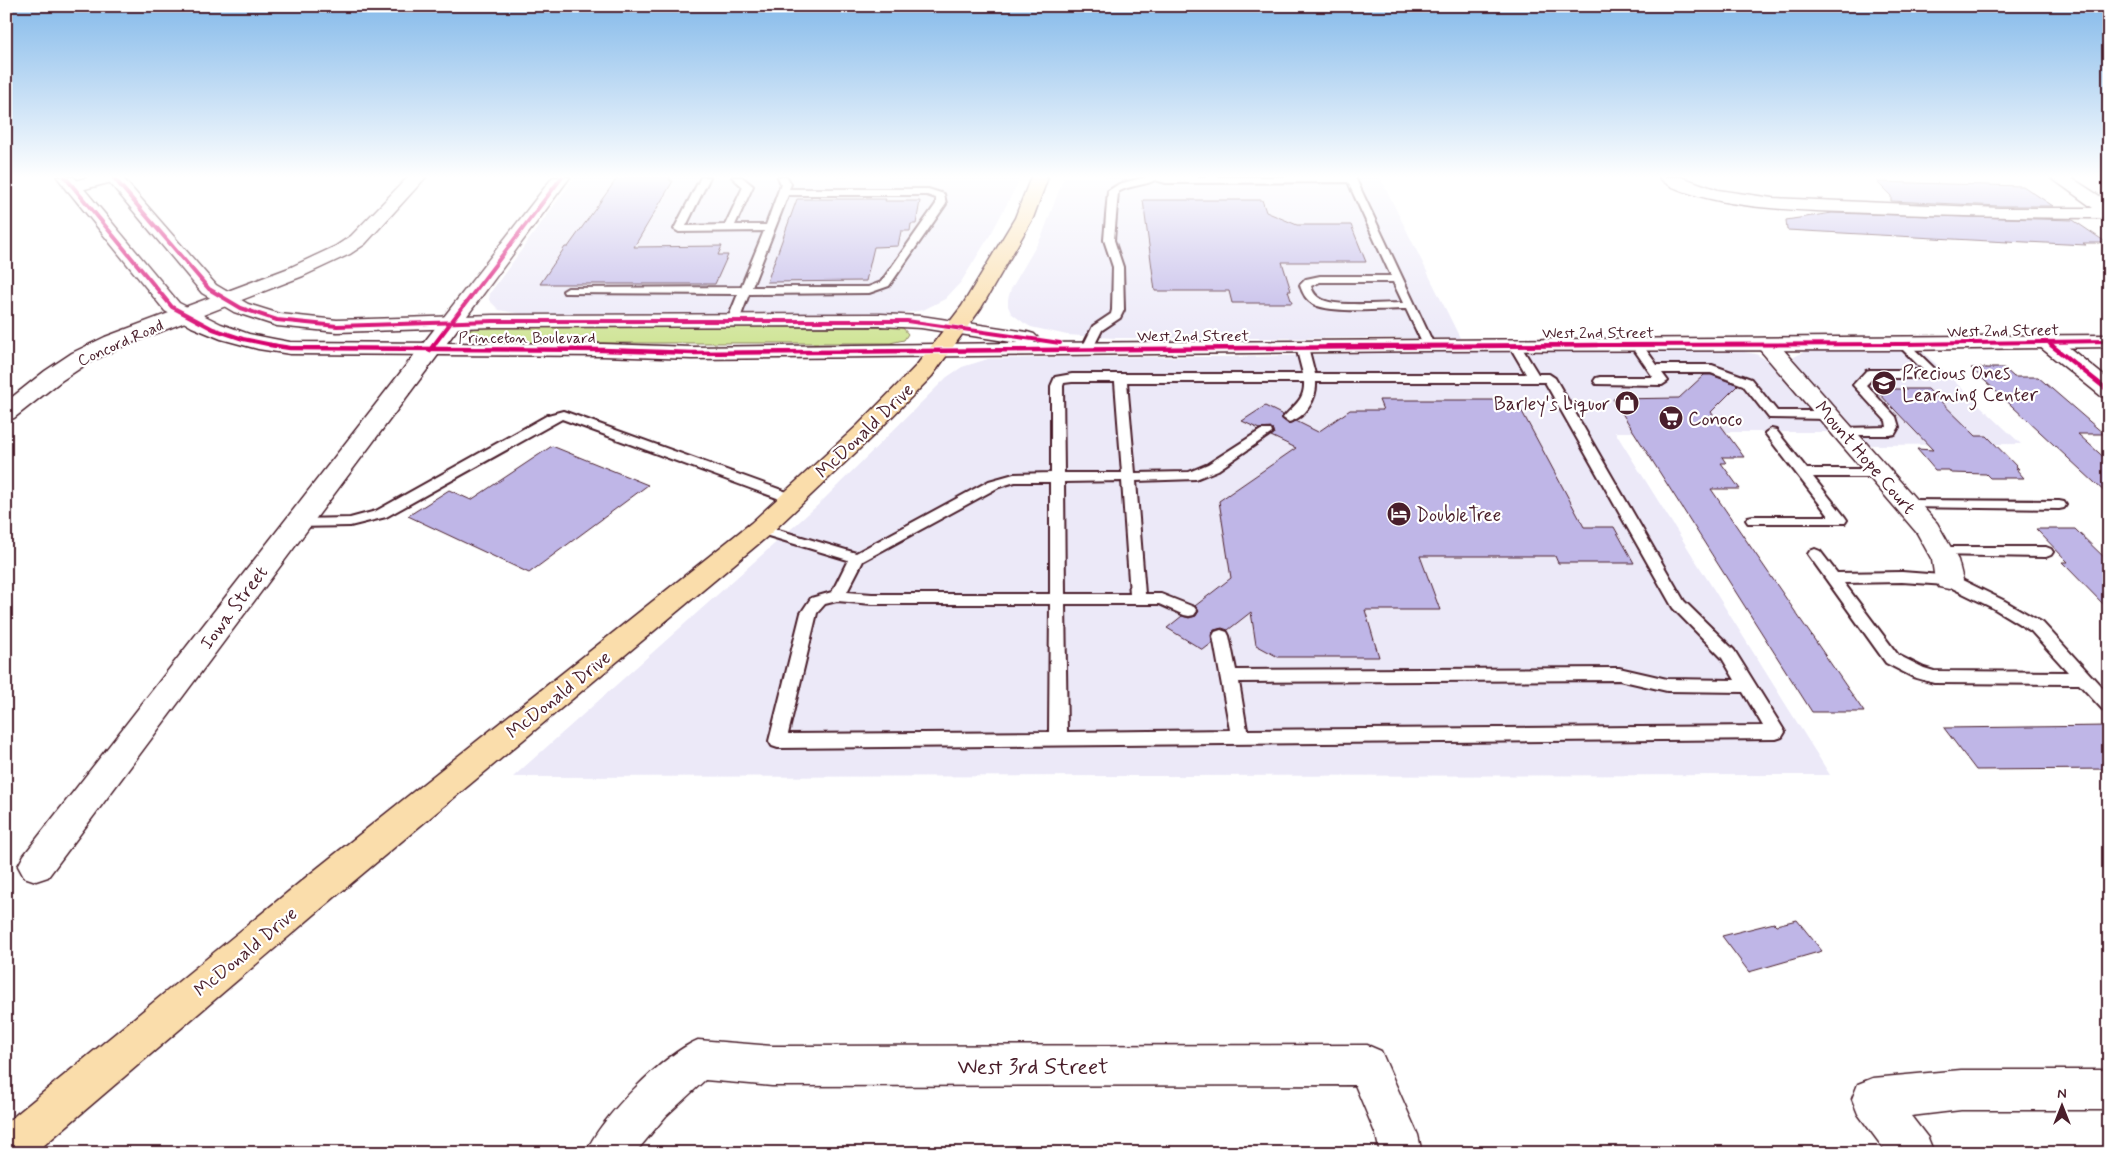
<svg xmlns="http://www.w3.org/2000/svg" width="2115" height="1159" viewBox="0 0 2115 1159" font-family="Mynerve,sans-serif">
<style>
.built{fill:#ece9f8}
.green{fill:#d1e59a;stroke:#8e8262}
.building{fill:#bfb6e7;stroke:#4a1f2b}
.lines{fill:none;stroke-linecap:round;stroke-linejoin:round}
.service-casing{stroke:#4a1f2b;stroke-width:4}
.minor-casing{stroke:#4a1f2b;stroke-width:3}
.tertiary-casing{stroke:#4a1f2b;stroke-width:3}
.secondary-casing{stroke:#4a1f2b;stroke-width:3}
.trunk-casing{stroke:#4a1f2b;stroke-width:3}
.service{fill:#fff;fill-rule:evenodd}
.minor{fill:#fff;fill-rule:evenodd}
.tertiary{fill:#fff;fill-rule:evenodd}
.secondary{fill:#fff;fill-rule:evenodd}
.trunk{fill:#faddab;fill-rule:evenodd}
.cycleway-far1-casing{stroke:#fff;stroke-width:5.5}
.cycleway-casing{stroke:#fff;stroke-width:7}
.cycleway-far1{stroke:#d6006c;stroke-width:4}
.cycleway{stroke:#d6006c;stroke-width:4.5}
.labels{text-anchor:middle;stroke-width:4.5;stroke-linejoin:round;paint-order:stroke}
.far-street-label{font-size:16px;fill:#4a1f2b;stroke:#fff}
.poi-label{font-size:19px;fill:#4a1f2b;stroke:#fff;text-anchor:start}
.street-label{font-size:19px;fill:#4a1f2b;stroke:#fff}
.near-street-label{font-size:22px;fill:#4a1f2b;stroke:#fff}
</style>
<rect width="100%" height="100%" fill="#fff"/>
<filter id="ink" filterUnits="userSpaceOnUse"><feTurbulence type="fractalNoise" baseFrequency=".02" numOctaves="2"/><feDisplacementMap in="SourceGraphic" scale="10" xChannelSelector="R" yChannelSelector="G"/><feConvolveMatrix kernelMatrix="1 2 1 2 8 2 1 2 1" color-interpolation-filters="sRGB"/></filter>
<g filter="url(#ink)">
<path class="built" d="M575,177H1021L992,232L961,282L945,299L923,310L898,314L528,315L499,310L489,300L490,293Z
M1064,177H1380L1460,338H1115L1067,335L1031,327L1024,323L1011,313L1008,306V299L1011,289L1042,236Z
M1417,351H1738L1756,354L1770,362L1830,432H1615L1830,775L513,777L818,505L947,377L962,367L988,359L1079,357H1251Z
M1806,351H1922L2021,444L1868,445L1795,363L1794,357Z"/>
<path class="green" d="M479,327H894L903,328L908,334L904,340L890,343H485L465,336L468,330Z"/>
<path class="building" d="M618,177H670V181H673L634,247L722,246L718,255H728L715,284H540L565,247H568Z
M1877,182L2023,186L2053,206H2000L1891,201V196Z
M797,199H886L885,201H920L916,224H911L910,231H901L898,246L874,247L866,281L767,282Z
M1143,200H1262L1266,212L1297,225H1351L1366,262H1282L1291,291H1288L1292,303H1232L1229,291H1155Z
M1832,213L2073,220L2107,243H2083L2086,245L2006,241L2008,242L1787,230L1786,220Z
M1971,368H2004L2014,377H2038L2104,434H2078L2109,462V496Z
M1704,375H1711L1738,385L1711,412L1744,457H1722L1726,463H1721L1740,489H1711L1864,712H1812L1613,399L1679,398Z
M1875,389H1928L1976,436H1987L2019,469H2016L2024,478H1990L1986,474L1951,473L1949,470H1935L1917,449L1933,450Z
M1379,400H1500L1503,407L1519,406L1584,527H1614L1634,563H1558L1555,556H1420L1440,610H1365L1379,657H1278L1256,645L1251,612L1228,630L1222,628L1214,630L1211,635L1212,643L1203,650L1167,628L1182,616L1189,618L1196,616L1199,611L1195,606L1231,578L1219,501L1296,448L1271,436L1274,434L1272,428L1259,429L1242,421L1265,406L1283,415L1281,418L1288,424L1296,421L1318,432L1350,410H1383Z
M552,446L648,485L529,573L408,516L449,490L471,500Z
M2036,529H2075L2109,562V610L2062,562H2068Z
M2109,726V769L1976,770L1944,728Z
M1797,920L1822,951L1749,972L1722,936L1774,923L1776,925Z"/>
<g class="lines">
<defs>
<path id="service" d="M701,177H710L686,226L725,225L743,187L732,177H742L753,186L735,225H766L781,184L778,177H787L791,184L789,189H928L944,194L946,204L889,286L869,293L749,294L739,321L733,324L727,321L738,294L564,293L563,291L568,288L741,287L764,231L679,232L674,229ZM788,195H927L936,198V204L881,282L868,287H752Z
M1146,177H1355L1434,345L1432,347H1424L1406,309C1383,309 1331,314 1313,304C1306,300 1302,292 1300,285L1306,279L1320,276H1391L1348,182L1166,183L1155,180C1144,186 1129,185 1118,192L1114,240L1123,267L1124,310L1120,318L1102,330L1092,350H1084L1082,348L1093,326L1111,314L1112,310L1113,267L1104,240L1108,191L1119,184ZM1320,282H1393L1403,303C1385,303 1338,307 1323,300C1316,297 1313,293 1311,286Z
M1903,341L1907,342L1940,374L1934,378H1873L1866,385L1896,417L1899,427L1895,434L1890,435H1838L1837,432L1843,428L1887,427L1886,421L1853,385L1866,371L1870,370H1923L1897,344Z
M1515,342L1519,343L1538,374H1549L1555,378L1684,601L1734,650L1782,727L1785,732L1782,737L1776,739L778,748L772,746L769,741L801,613L811,598L832,592L848,560L755,532L753,529L755,526H765L856,553L989,481L1014,474L1051,473V386L1055,377L1072,374H1303L1296,347L1302,343L1308,347L1315,374H1526L1509,345ZM1072,382H1115L1122,473H1064L1063,386L1064,383ZM1127,382H1304C1305,401 1293,405 1283,418L1289,422C1306,418 1317,398 1316,382H1545L1673,608L1722,658L1735,680L1667,679L1619,668L1236,670L1229,636L1227,632L1221,630L1215,632L1213,636L1230,730L1067,732L1065,604H1159L1184,615L1189,616L1194,615L1197,611L1194,607L1161,594H1145L1136,481L1196,479L1218,470L1272,433L1271,430H1261L1208,464L1189,472L1135,473ZM1122,481L1130,594H1065L1064,482ZM1015,482H1050V594H872L847,592L863,561L999,487ZM837,601L872,604H1050L1049,732L788,734L817,613L825,604ZM1619,680L1667,691L1743,692L1763,726L1247,730L1239,682Z
M1637,342L1641,343L1657,365H1712L1751,379L1777,411H1828L1834,415L1828,419L1769,418L1743,385L1711,373H1662L1668,381L1662,385L1596,384L1594,381L1596,378L1600,377H1653L1631,345Z
M563,411L798,496L800,499L798,502H788L562,419L386,517L350,526L297,527L292,526L290,523L292,520L297,519L350,518L376,511L548,415Z
M1771,429L1776,430L1807,469H1880L1887,473L1880,477H1813L1845,517L1847,520L1845,523H1748L1746,520L1748,517L1753,516H1829L1765,433Z
M1907,500L2059,501L2064,502L2066,505L2064,508L2059,509L1902,507L1900,504L1902,501Z
M1941,547H2046L2051,549L2053,552L2051,555L2046,557L1936,555L1934,552L1936,549Z
M1815,549L1820,551L1837,573L1902,572L1954,576L2003,600L2043,623L2109,695V712L2103,710L2079,684L1934,683L1913,677L1886,663L1808,554L1810,551ZM1902,582L1946,585L1993,608L2031,631L2068,672L1934,671L1924,668L1898,655L1844,583Z"/>
<path id="minor" d="M89,177H118L116,181L73,192L67,191L64,187L67,183Z
M408,177H426L365,244L350,254L303,276L121,347L88,363L61,381L14,418L6,420V402L45,371L72,353L105,337L289,268L336,246L351,236Z
M1659,177H1681L1718,190L1772,198L2000,208H2093L2050,177H2070L2109,202V218C2029,218 1949,216 1869,213C1828,211 1785,211 1744,205C1726,203 1669,192 1659,177Z
M2048,336L2056,337L2109,380V398L2101,396L2040,347L2037,342L2040,337Z
M1766,338L1774,339L1937,523L1958,560L1963,580L1959,587L1949,589L1939,587L1935,580L1932,560L1917,533L1755,344L1758,339Z
M430,344L438,345L441,350L438,355L48,877L36,881L24,877L18,866L24,855L422,345Z
M698,1040L772,1046L1367,1045L1381,1051L1418,1135L1422,1153H1380L1376,1135L1355,1085L772,1086L705,1080L666,1116L635,1153H586C600,1118 663,1055 698,1040Z
M1961,1070H2109V1110H1961L1911,1116L1928,1138L1934,1153H1887L1858,1114L1852,1099L1858,1084L1873,1078Z"/>
<path id="tertiary" d="M57,177H74L179,303L221,324L249,334L274,339L290,342L603,344L692,347L1018,343L921,328L881,326L493,327L337,332L277,326L234,312L202,293L105,177H122L216,285L248,304L280,314L337,320L493,315L881,314L921,316L1027,332L1034,334L1038,338L1034,343L2109,335V347L1903,350L1428,351L692,359L603,356L290,354L258,349L221,339L192,327L165,311Z"/>
<path id="secondary" d="M553,177H570L438,355L430,356L422,355L419,350L422,345Z"/>
<path id="trunk" d="M1031,177H1048L1033,218L981,308L932,376L874,435L769,535L336,896L35,1153H6V1123L310,874L751,523L858,425L916,366L962,306L1015,218Z"/>
</defs>
<use href="#service" class="service-casing"/>
<use href="#minor" class="minor-casing"/>
<use href="#tertiary" class="tertiary-casing"/>
<use href="#secondary" class="secondary-casing"/>
<use href="#trunk" class="trunk-casing"/>
<use href="#service" class="service"/>
<use href="#minor" class="minor"/>
<use href="#tertiary" class="tertiary"/>
<use href="#secondary" class="secondary"/>
<use href="#trunk" class="trunk"/>
<defs>
<path id="cycleway-far1" d="M65,177L172,307L213,329L243,339L277,346
M113,177L209,289L241,308L277,320L337,326L493,321H907L1060,343
M2048,342L2053,346
M433,346L562,177
M1327,346L1903,344L2109,341"/>
<path id="cycleway" d="M270,345L290,348L603,350L692,353L1597,345
M2051,345L2109,391
M430,350L434,345"/>
</defs>
<use href="#cycleway-far1" class="cycleway-far1-casing"/>
<use href="#cycleway" class="cycleway-casing"/>
<use href="#cycleway-far1" class="cycleway-far1"/>
<use href="#cycleway" class="cycleway"/>
</g>
</g>
<linearGradient id="sky" x2="0" y2="1"><stop stop-color="#85baea"/><stop offset="0.52" stop-color="#fff"/><stop offset="1" stop-color="#fff" stop-opacity="0"/></linearGradient>
<rect width="2115" height="340" fill="url(#sky)"/>
<defs>
<symbol id="school-disc" viewBox="-11 -11 22 22"><circle r="9.5" fill="#4a1f2b" stroke="#fff"/><path d="M0-5L7-2L0 1L-7-2ZM-4 1L0 2.5L4 1V4Q0 6-4 4Z" fill="#fff"/></symbol>
<symbol id="shop-disc" viewBox="-11 -11 22 22"><circle r="9.5" fill="#4a1f2b" stroke="#fff"/><path d="M-5-2.5h2.3a2.7 3.5 0 0 1 5.4 0H5L5.5 6h-11ZM-1.5-2.5h3a1.5 2.3 0 0 0-3 0Z" fill="#fff"/></symbol>
<symbol id="supermarket-disc" viewBox="-11 -11 22 22"><circle r="9.5" fill="#4a1f2b" stroke="#fff"/><path d="M-6-5.5h2.5l.6 2H6L4.5 2H-2.5L-4.4-4H-6ZM-1.5 3.2a1.3 1.3 0 1 0 .1 0ZM3 3.2a1.3 1.3 0 1 0 .1 0Z" fill="#fff"/></symbol>
<symbol id="hotel-disc" viewBox="-11 -11 22 22"><circle r="9.5" fill="#4a1f2b" stroke="#fff"/><path d="M-6-4.5h1.5V1H6V5H4.5V3h-9V5H-6ZM-4 0a1.8 1.8 0 1 1 3.6 0ZM.5 0V-2.5h3Q6-2.5 6 0Z" fill="#fff"/></symbol>
</defs>
<g fill-rule="evenodd">
<use href="#school-disc" x="1870" y="369" width="28" height="28"/>
<use href="#shop-disc" x="1613" y="389" width="28" height="28"/>
<use href="#supermarket-disc" x="1657" y="404" width="28" height="28"/>
<use href="#hotel-disc" x="1385" y="500" width="28" height="28"/>
</g>
<g class="labels">
<g class="far-street-label">
<text transform="translate(2003 330) rotate(-1)" y="6">West 2nd Street</text>
<text x="1598" y="338">West 2nd Street</text>
<text x="1193" y="341">West 2nd Street</text>
<text x="527" y="343">Princeton Boulevard</text>
<text transform="translate(120 342) rotate(-24)" y="6">Concord Road</text>
</g>
<g class="poi-label">
<text x="1902" y="379">Precious Ones<tspan x="1902" dy="22">Learning Center</tspan></text>
<text x="1610" y="410" text-anchor="end">Barley's Liquor</text>
<text x="1688" y="425">Conoco</text>
<text x="1416" y="521">DoubleTree</text>
</g>
<g class="street-label">
<text transform="translate(864 430) rotate(-44)" y="7">McDonald Drive</text>
<text transform="translate(1866 457) rotate(49)" y="7">Mount Hope Court</text>
<text transform="translate(233 607) rotate(-53)" y="7">Iowa Street</text>
<text transform="translate(558 694) rotate(-39)" y="7">McDonald Drive</text>
<text transform="translate(245 951) rotate(-40)" y="7">McDonald Drive</text>
</g>
<g class="near-street-label">
<text x="1033" y="1074">West 3rd Street</text>
</g>
</g>
<rect width="2115" height="1159" fill="none" stroke="#fff" stroke-width="25"/>
<rect x="12" y="12" width="2090" height="1134" fill="none" stroke="#4a1f2b" stroke-width="2" filter="url(#ink)"/>
<g transform="translate(2062 1106)" stroke="#ffffff" stroke-width="4" paint-order="stroke">
<path d="M0-4L9 19L0 12L-9 19Z" fill="#4a1f2b"/>
<text y="-8" font-size="14" font-weight="bold" text-anchor="middle" fill="#4a1f2b">N</text>
</g>
</svg>
